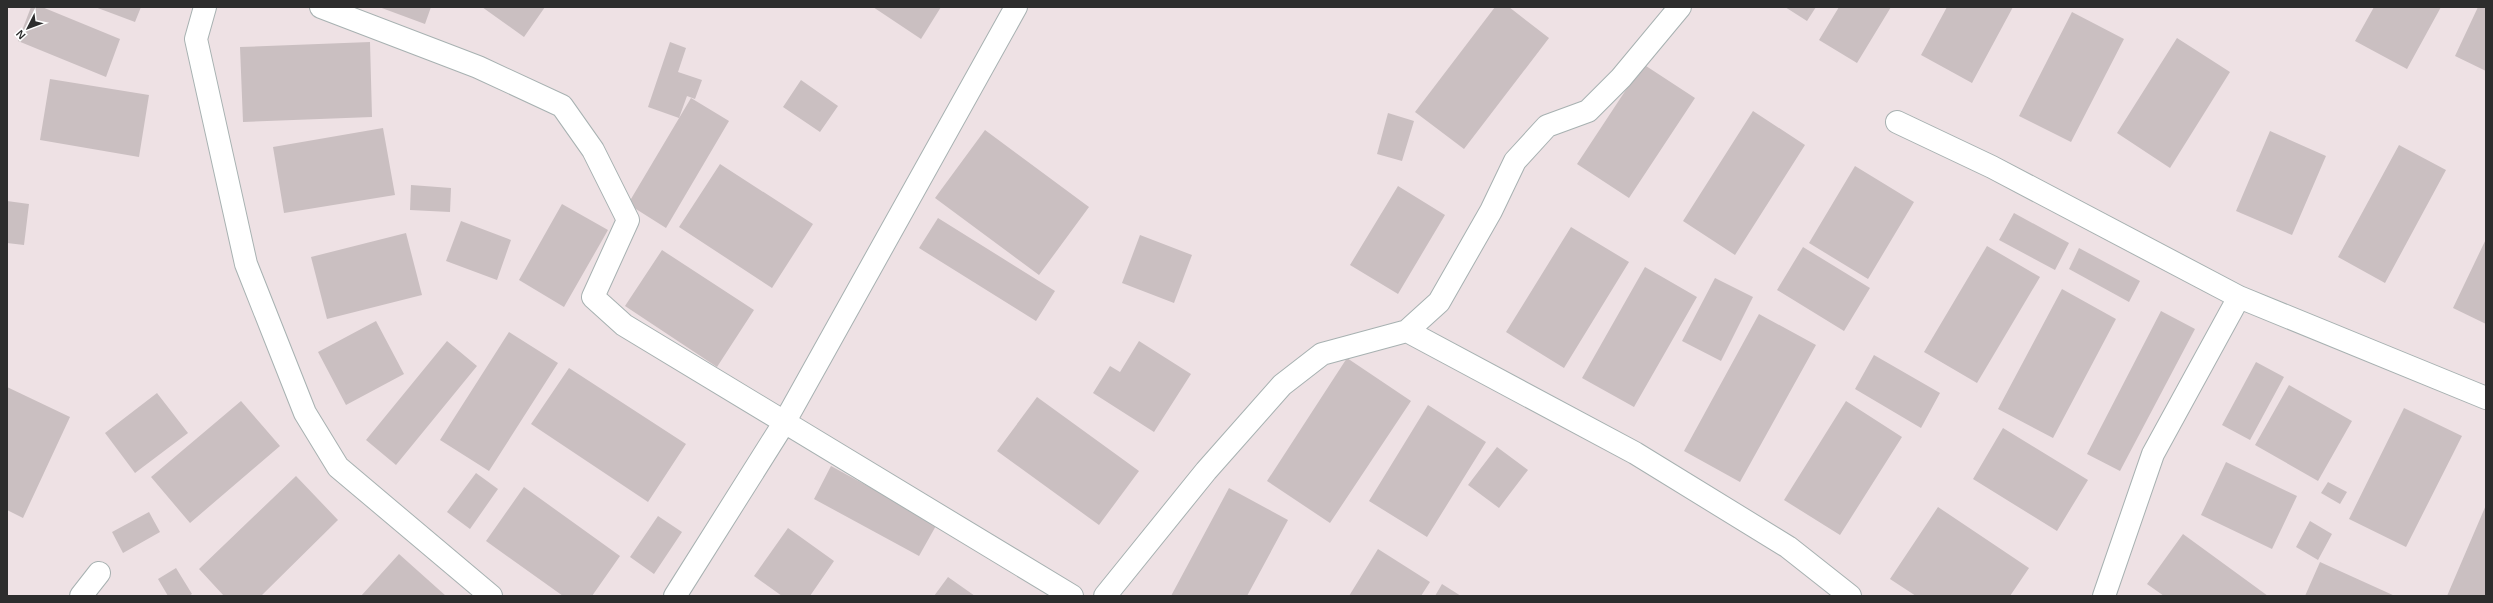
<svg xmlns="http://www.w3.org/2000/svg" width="2493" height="603" viewBox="0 0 2493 603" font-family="Helvetica,sans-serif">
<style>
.building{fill:#cabfc1}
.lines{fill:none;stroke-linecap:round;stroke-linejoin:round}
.minor-casing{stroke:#a7b1b1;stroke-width:24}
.minor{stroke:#fff;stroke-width:22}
</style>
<rect width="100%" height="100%" fill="#eee1e4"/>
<path class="building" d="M31,7H42L120,39L106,77L18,41Z
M95,7H141L135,22Z
M379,7H431L425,24Z
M482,7H545L524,37Z
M873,7H941L921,39Z
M1495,7H1509L1549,38L1464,149L1415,112Z
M1785,7H1816L1807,21Z
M1839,7H1891L1857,63L1819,40Z
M1947,7H2013L1972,83L1921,55Z
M2374,7H2441L2407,69L2355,41Z
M2478,7H2486V71L2455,56Z
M2072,12L2124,39L2071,142L2019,116Z
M2177,38L2230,72L2170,168L2117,133Z
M370,42L372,117L243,122L240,47Z
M670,42L686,48L678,72L702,80L695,99L687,96L679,118L648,107Z
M1643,64L1695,98L1629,198L1577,164Z
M50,79L149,95L139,157L40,140Z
M801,80L838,106L820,132L783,107Z
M691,98L729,121L666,228L628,204Z
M1753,111L1805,145L1735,255L1683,221Z
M1388,113L1414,121L1402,161L1377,154Z
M383,128L395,195L284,213L273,147Z
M985,130L1089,207L1039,275L935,198Z
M2270,131L2326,156L2292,235L2236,211Z
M2399,145L2446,170L2385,283L2338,257Z
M720,164L813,224L772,288L679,227Z
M1855,166L1914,202L1868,279L1809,243Z
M411,185L451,188L450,212L410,210Z
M1398,186L1445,215L1398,294L1350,265Z
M7,201L29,204L24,245L7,243Z
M562,204L608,230L564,307L519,280Z
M2014,213L2069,243L2055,270L1999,240Z
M938,218L1055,291L1036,321L919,248Z
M461,221L511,240L497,280L446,261Z
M1571,227L1629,262L1564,368L1506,332Z
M406,233L422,295L327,319L311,257Z
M1140,235L1192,255L1174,303L1122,283Z
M2486,239V324L2453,308Z
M1987,246L2040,277L1977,383L1924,352Z
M1803,247L1870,288L1844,331L1777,290Z
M2079,248L2140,281L2129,302L2069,269Z
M662,250L754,310L717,367L625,306Z
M1645,267L1697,297L1634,407L1582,378Z
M1715,278L1753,297L1721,361L1682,341Z
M2062,289L2116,319L2053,438L1998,409Z
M2161,311L2195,329L2120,471L2087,454Z
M1759,314L1816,345L1740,482L1684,451Z
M376,321L404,374L346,405L318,352Z
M509,332L558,363L489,471L440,440Z
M447,341L477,366L396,465L366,440Z
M1139,341L1191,374L1154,432L1093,393L1110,366L1120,372Z
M1874,355L1940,393L1921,428L1855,389Z
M1347,358L1411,401L1330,523L1267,481Z
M2256,362L2284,377L2250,440L2222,425Z
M569,368L686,444L648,502L531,424Z
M2289,385L2352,421L2318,481L2255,445Z
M7,387L70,417L23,518L7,510Z
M157,393L188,433L135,473L105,433Z
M1037,397L1139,471L1099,525L997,451Z
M241,401L280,446L190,523L151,477Z
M1846,401L1902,437L1840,535L1784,500Z
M1428,405L1486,442L1427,537L1369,501Z
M2404,408L2462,436L2406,547L2349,519Z
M2003,428L2088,480L2057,531L1973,479Z
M1497,447L1528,470L1499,508L1468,485Z
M2226,462L2297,496L2272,549L2201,515Z
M831,466L937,524L919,556L814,499Z
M476,473L498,489L470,529L447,512Z
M296,476L338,520L261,596H224L199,569Z
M2328,482L2347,492L2340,504L2321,493Z
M524,487L620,556L592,596H563L486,541Z
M1229,488L1288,520L1247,596H1171Z
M2486,505V596H2447Z
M1938,507L2029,568L2010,596H1916L1890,579Z
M149,512L160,532L123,553L112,532Z
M658,516L682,532L654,574L630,557Z
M2310,521L2332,534L2318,560L2296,547Z
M788,528L834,561L810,596H782L754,576Z
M2183,534L2268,596H2164L2147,584Z
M1378,549L1430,582L1421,596H1349Z
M399,554L446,596H361Z
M2320,562L2395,596H2305Z
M176,568L192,594L189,596H168L158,579Z
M948,577L975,596H934Z
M1442,584L1461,596H1435Z"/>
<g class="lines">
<defs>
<path id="minor" d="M205,7L196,39L246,264L305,413L338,467L491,596
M321,7L478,67L562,106L593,150L628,220L593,297L624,325L1072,596
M1897,122L1992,167L2239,297L2486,398
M1407,331L1635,453L1788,547L1850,596
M81,596L99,573
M675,596L784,423L1016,7
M1105,596L1206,471L1282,385L1322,354L1407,331L1439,302L1491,211L1515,161L1547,126L1588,111L1621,78L1680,7
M2104,596L2153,454L2239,297"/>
</defs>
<use href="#minor" class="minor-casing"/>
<use href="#minor" class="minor"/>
</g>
<rect width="2493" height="603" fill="none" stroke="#2d2d2d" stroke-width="16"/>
<g transform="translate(28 28) rotate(228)" stroke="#ffffff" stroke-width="3" paint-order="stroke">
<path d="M0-3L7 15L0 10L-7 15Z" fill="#2d2d2d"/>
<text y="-6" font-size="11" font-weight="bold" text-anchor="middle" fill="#2d2d2d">N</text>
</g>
</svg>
